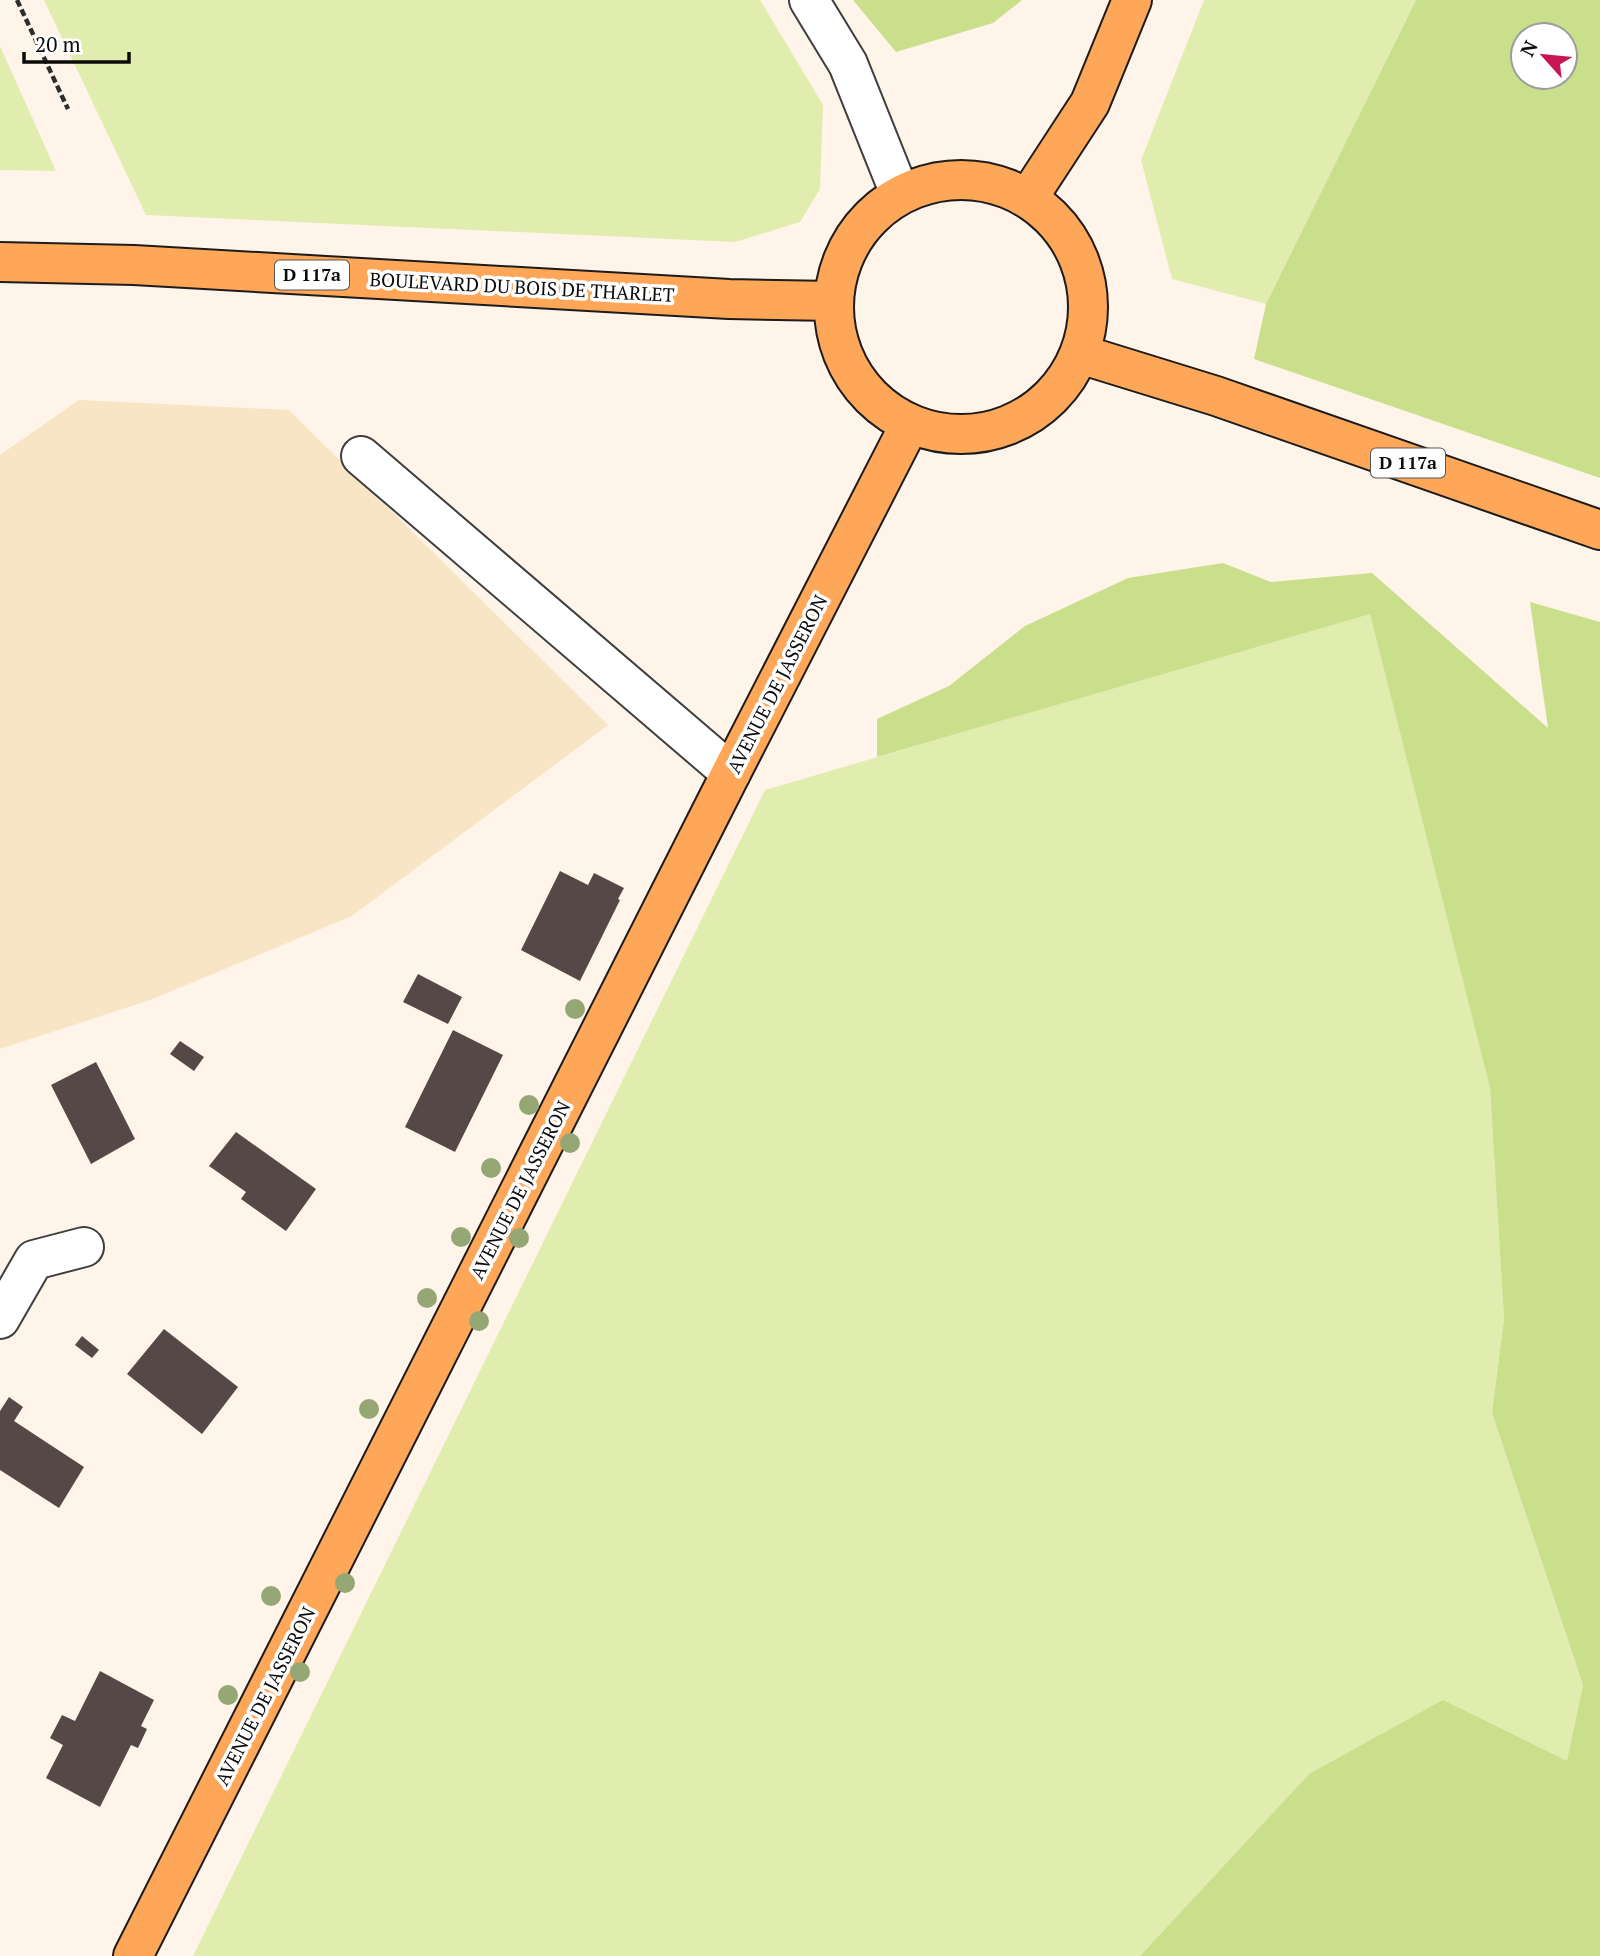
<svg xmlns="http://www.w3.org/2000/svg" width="1600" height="1956" viewBox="0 0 1600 1956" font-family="'PT Serif',serif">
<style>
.farmland{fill:#f8e5c6}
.green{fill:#e1edaf}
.forest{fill:#cadf8c;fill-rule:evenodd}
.building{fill:#554846}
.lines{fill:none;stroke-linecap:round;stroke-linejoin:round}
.minor-casing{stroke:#3e3e3e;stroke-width:42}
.major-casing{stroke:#1c1c1c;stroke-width:42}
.path{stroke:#2d2d2d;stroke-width:4.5;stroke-dasharray:7 3.5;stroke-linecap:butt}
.minor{stroke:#fff;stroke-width:38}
.major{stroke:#ffa759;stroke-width:38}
.tree{fill:#95a775}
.labels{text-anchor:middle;stroke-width:7;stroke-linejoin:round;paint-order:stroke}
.shield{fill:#fff;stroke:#545454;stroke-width:2}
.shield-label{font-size:18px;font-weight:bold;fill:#0b0b0b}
.street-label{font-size:19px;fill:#0b0b0b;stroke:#fff}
</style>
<rect width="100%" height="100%" fill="#fff4e9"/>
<path class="farmland" d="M79,400L289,410L608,725L352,916L150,1000L0,1049V455Z"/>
<path class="green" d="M44,0H760L823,105L820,189L800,222L735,242L146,215Z
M1204,0H1416L1266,304L1172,279L1141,160Z
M0,46L56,171L0,170Z
M1370,613L1490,1088L1504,1319L1492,1413L1583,1685L1568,1761L1309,1774L1140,1956H193L765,790Z"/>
<path class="forest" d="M853,0H1022L993,23L896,52Z
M1416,0H1600V478L1254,359L1266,304ZM1523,35H1565V77H1523Z
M1223,563L1271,582L1372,573L1548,728L1530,602L1600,622V1956H1140L1309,1774L1443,1700L1567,1761L1583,1685L1492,1413L1504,1319L1490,1088L1370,614L877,757V719L949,686L1025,626L1128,578Z"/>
<path class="building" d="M560,871L588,885L594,873L624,888L618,899L620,900L580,981L521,950Z
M418,974L462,997L448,1024L403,1002Z
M453,1030L503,1055L455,1152L405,1127Z
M180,1041L204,1057L194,1071L170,1054Z
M96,1062L135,1139L91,1164L51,1085Z
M236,1132L316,1189L286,1231L241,1199L246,1192L209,1166Z
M164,1329L238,1387L202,1434L127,1374Z
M82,1336L99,1350L92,1358L75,1345Z
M9,1397L23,1407L14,1421L84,1467L59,1508L0,1470V1411Z
M100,1671L154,1700L141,1726L147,1729L138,1748L131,1745L100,1807L46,1778L63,1745L50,1738L62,1715L75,1721Z"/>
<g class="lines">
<defs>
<path id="minor" d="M809,0L848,64L900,194
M361,456L731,773
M0,1319L34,1260L84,1247"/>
<path id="major" d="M834 307a127 127 0 1 1 254 0a127 127 0 1 1-254 0Z
M1028,198L1090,103L1132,0
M0,262L134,265L729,299L833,301
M1080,354L1216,396L1600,530
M133,1956L731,773L910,424"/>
</defs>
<use href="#minor" class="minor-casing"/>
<use href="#major" class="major-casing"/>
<path class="path" d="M17,0L68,109"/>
<use href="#minor" class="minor"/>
<use href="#major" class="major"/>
</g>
<g class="tree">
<circle cx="575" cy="1009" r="10"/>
<circle cx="529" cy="1105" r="10"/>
<circle cx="570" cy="1143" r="10"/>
<circle cx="491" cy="1168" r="10"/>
<circle cx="461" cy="1237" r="10"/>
<circle cx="519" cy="1238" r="10"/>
<circle cx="427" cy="1298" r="10"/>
<circle cx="479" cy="1321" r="10"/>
<circle cx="369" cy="1409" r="10"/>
<circle cx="345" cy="1583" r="10"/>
<circle cx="271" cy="1596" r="10"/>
<circle cx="300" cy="1672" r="10"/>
<circle cx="228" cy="1695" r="10"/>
</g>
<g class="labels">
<g class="shield">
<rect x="275" y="260.5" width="74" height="29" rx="5"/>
<rect x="1371" y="448.5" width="74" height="29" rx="5"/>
</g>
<g class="shield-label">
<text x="312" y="281">D 117a</text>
<text x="1408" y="469">D 117a</text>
</g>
<g class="street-label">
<text transform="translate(522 287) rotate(3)" y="7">BOULEVARD DU BOIS DE THARLET</text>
<text transform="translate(777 684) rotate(-63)" y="7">AVENUE DE JASSERON</text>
<text transform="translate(520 1190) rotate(-63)" y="7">AVENUE DE JASSERON</text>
<text transform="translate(265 1696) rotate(-63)" y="7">AVENUE DE JASSERON</text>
</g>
</g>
<g transform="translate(1544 56) rotate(297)"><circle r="33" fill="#ffffff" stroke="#9d9d9d" stroke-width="2"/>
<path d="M0-5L12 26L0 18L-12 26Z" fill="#c81651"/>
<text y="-10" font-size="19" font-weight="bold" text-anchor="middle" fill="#0b0b0b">N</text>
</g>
<path d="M24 52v10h105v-10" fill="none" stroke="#0b0b0b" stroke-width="3.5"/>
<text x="35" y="52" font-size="21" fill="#0b0b0b" stroke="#ffffff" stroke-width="5" paint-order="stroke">20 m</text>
</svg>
